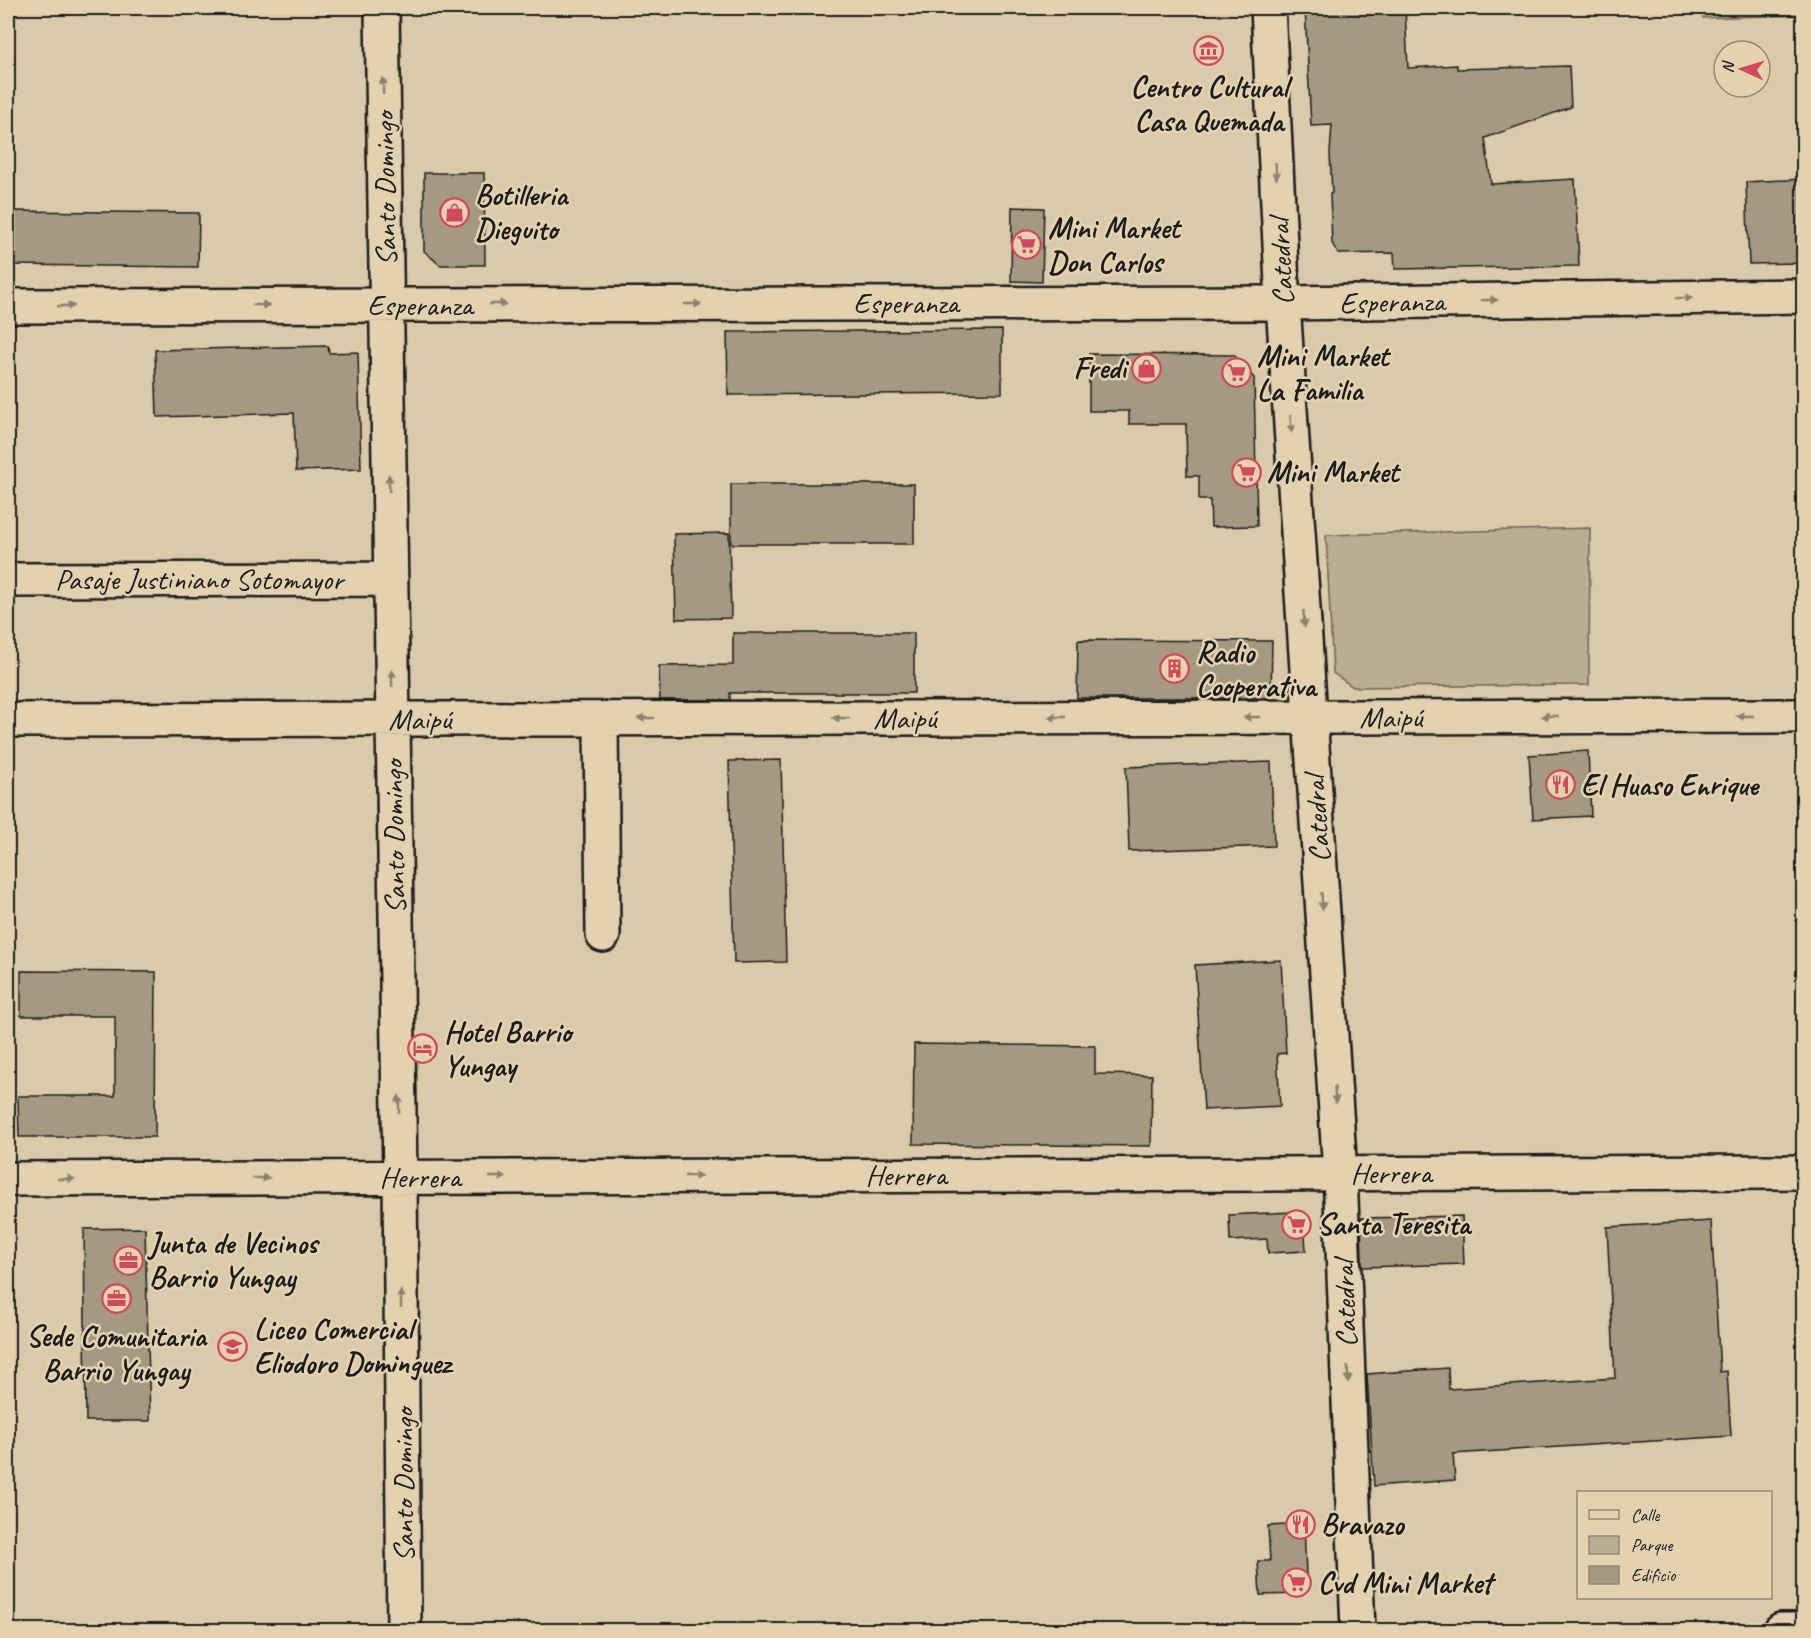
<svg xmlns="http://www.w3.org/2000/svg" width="1811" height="1638" viewBox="0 0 1811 1638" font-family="Caveat,sans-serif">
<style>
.green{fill:#bbad92;stroke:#6c6457;stroke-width:1.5}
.building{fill:#a59982;stroke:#1c1c1c;stroke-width:1.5}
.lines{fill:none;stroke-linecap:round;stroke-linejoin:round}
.minor-casing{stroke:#1c1c1c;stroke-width:38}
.major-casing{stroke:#1c1c1c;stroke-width:38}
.minor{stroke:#e3d1af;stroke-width:33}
.major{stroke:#e3d1af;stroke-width:33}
.oneway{fill:#89806d}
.labels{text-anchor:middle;stroke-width:5;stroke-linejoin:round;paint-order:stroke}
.poi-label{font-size:30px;font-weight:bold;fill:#1c1c1c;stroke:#e3d1af;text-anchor:start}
.street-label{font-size:30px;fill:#1c1c1c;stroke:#e3d1af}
</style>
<rect width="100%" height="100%" fill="#dbcaa9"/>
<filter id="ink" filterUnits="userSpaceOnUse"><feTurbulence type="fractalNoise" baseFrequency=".0167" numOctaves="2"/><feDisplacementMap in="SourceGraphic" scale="12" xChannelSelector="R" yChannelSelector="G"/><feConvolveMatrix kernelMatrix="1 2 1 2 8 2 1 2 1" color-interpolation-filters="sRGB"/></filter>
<g filter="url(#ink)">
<path class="green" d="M1703,8H1803V15L1703,18Z
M1798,324H1803V421H1800Z
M1590,528L1589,685L1353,687L1333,673L1326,535Z"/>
<path class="building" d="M1305,8H1405L1408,68L1457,65V69L1569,66L1571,107L1485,138L1491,184L1575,179L1579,266L1395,269L1394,253L1338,254L1332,243L1330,194L1332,193L1330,153L1332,125L1311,126Z
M424,173H484L485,265H440L424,251Z
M1803,179V263L1749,264L1746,182Z
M1012,207L1044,208L1042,282L1011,281Z
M8,211L199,213L198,267L8,265Z
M1002,330V393L728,395L727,332Z
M328,346L329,353L358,352L361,469L296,471L294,413L157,417L155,350Z
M1089,354L1234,355L1254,378L1257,526L1211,527L1210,500H1199V476H1187L1186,424H1129V411H1089Z
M731,484H914V544H731Z
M729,533L731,618L676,619L674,534Z
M733,633H914V693H730V700H660L659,666L733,665Z
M1078,640L1272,641L1271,698H1077Z
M1588,751L1591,816L1533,819L1529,755Z
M781,760L786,962L734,963L729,761Z
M1271,762L1274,846L1129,851L1126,767Z
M1281,960L1286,1053L1277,1054L1280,1106L1204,1110L1195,965Z
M21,971L156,972L155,1137H19L18,1096H115V1016H21Z
M914,1044L1095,1046V1074L1152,1075L1151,1146L913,1144Z
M1292,1212L1304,1219L1306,1251L1268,1253L1267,1239L1230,1241L1229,1215Z
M1462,1216L1464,1264L1362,1267L1361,1218Z
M1711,1221L1720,1372L1727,1371L1731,1436L1453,1454L1455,1480L1374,1486L1367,1374L1448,1368L1449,1389L1615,1378L1607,1227Z
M145,1228L150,1421H86L84,1229Z
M1304,1524L1306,1575L1304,1586L1298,1594L1260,1595L1258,1561H1270L1268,1526Z"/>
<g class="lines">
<defs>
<path id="minor" d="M382,8L400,1177L404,1630
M8,306L1283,303L1804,296
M8,580L391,579
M601,719L603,935
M8,720L1804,716
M8,1179L1804,1172
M1781,1630H1804"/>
<path id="major" d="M1268,8L1283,303L1340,1173L1358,1630"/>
</defs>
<use href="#minor" class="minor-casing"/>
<use href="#major" class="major-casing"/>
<use href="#minor" class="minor"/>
<use href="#major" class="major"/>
</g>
<defs><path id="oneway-solid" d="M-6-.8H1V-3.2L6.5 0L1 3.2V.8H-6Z" transform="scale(1.5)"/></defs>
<g class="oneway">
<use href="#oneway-solid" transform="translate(383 86) rotate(-91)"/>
<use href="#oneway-solid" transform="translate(1276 171) rotate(87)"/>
<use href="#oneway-solid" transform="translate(1684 298) rotate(-1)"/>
<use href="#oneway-solid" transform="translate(1489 300) rotate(-1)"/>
<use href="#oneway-solid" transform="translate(498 304)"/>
<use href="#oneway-solid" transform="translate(693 304)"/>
<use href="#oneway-solid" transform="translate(261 305)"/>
<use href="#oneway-solid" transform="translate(66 306)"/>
<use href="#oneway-solid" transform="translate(1291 424) rotate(86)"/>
<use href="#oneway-solid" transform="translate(389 483) rotate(-91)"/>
<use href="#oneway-solid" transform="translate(1304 619) rotate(86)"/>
<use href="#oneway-solid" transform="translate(392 678) rotate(-91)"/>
<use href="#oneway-solid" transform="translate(1550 716) rotate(180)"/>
<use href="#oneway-solid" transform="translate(1745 716) rotate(180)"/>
<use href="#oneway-solid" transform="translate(1057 717) rotate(180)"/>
<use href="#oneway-solid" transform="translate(1252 717) rotate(180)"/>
<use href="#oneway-solid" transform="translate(646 718) rotate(180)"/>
<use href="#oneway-solid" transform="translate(841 718) rotate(180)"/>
<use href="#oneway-solid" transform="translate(1322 901) rotate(86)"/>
<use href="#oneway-solid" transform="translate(1335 1095) rotate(86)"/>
<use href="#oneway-solid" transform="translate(399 1104) rotate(-91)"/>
<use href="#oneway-solid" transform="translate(693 1176)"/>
<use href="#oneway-solid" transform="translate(498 1177)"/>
<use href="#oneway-solid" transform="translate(261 1178)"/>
<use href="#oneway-solid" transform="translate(66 1179)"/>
<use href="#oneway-solid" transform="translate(401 1299) rotate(-90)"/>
<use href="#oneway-solid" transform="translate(1348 1374) rotate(88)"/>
</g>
</g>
<defs>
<symbol id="museum-ring" viewBox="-11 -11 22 22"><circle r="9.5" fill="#e3d1af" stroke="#d1495b" stroke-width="1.5"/><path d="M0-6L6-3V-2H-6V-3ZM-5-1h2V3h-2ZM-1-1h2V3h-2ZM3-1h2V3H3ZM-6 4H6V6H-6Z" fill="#d1495b"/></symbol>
<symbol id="shop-ring" viewBox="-11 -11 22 22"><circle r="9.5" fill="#e3d1af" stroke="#d1495b" stroke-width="1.5"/><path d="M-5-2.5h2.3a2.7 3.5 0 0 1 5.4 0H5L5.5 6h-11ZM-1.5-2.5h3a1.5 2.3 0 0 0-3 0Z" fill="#d1495b"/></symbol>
<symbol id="supermarket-ring" viewBox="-11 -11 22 22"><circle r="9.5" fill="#e3d1af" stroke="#d1495b" stroke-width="1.5"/><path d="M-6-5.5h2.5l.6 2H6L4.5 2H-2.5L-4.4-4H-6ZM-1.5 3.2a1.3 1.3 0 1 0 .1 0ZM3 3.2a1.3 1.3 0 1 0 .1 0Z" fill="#d1495b"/></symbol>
<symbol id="building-ring" viewBox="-11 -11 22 22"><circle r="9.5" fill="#e3d1af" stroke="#d1495b" stroke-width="1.5"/><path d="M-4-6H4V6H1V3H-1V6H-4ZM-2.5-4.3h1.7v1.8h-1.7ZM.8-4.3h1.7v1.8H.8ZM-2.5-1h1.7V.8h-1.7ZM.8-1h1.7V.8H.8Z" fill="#d1495b"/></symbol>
<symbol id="restaurant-ring" viewBox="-11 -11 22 22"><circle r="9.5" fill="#e3d1af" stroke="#d1495b" stroke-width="1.5"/><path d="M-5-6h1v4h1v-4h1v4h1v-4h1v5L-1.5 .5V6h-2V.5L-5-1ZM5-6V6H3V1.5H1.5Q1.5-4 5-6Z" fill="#d1495b"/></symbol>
<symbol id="hotel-ring" viewBox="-11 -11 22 22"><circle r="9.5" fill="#e3d1af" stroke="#d1495b" stroke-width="1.5"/><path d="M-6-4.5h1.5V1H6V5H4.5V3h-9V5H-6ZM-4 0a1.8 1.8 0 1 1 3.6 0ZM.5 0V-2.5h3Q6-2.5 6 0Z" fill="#d1495b"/></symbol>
<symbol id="office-ring" viewBox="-11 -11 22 22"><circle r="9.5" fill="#e3d1af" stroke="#d1495b" stroke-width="1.5"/><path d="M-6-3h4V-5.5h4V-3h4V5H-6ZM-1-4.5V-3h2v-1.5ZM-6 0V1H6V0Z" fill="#d1495b"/></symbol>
<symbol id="school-ring" viewBox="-11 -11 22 22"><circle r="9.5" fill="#e3d1af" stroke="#d1495b" stroke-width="1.5"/><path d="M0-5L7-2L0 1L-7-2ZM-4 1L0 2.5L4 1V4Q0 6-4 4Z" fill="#d1495b"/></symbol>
</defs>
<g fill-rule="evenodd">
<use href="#museum-ring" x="1192" y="34" width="33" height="33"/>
<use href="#shop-ring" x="438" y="196" width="33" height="33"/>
<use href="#supermarket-ring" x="1010" y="228" width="33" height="33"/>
<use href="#shop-ring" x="1130" y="352" width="33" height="33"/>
<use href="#supermarket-ring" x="1220" y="356" width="33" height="33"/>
<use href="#supermarket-ring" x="1230" y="456" width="33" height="33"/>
<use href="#building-ring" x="1158" y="652" width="33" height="33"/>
<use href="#restaurant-ring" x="1544" y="768" width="33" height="33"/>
<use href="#hotel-ring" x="406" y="1032" width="33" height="33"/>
<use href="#supermarket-ring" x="1280" y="1208" width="33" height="33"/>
<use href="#office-ring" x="112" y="1244" width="33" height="33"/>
<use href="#office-ring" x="100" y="1282" width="33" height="33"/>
<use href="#school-ring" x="216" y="1330" width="33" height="33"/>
<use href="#restaurant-ring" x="1284" y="1508" width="33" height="33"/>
<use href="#supermarket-ring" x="1280" y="1566" width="33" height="33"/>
</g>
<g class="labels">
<g class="poi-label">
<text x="1209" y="97" text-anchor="middle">Centro Cultural<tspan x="1209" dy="34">Casa Quemada</tspan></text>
<text x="475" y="205">Botilleria<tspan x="475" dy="34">Dieguito</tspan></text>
<text x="1048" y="238">Mini Market<tspan x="1048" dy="34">Don Carlos</tspan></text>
<text x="1257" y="366">Mini Market<tspan x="1257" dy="34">La Familia</tspan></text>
<text x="1126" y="378" text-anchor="end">Fredi</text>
<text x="1267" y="482">Mini Market</text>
<text x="1196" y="662">Radio<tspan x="1196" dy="34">Cooperativa</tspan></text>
<text x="1581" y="795">El Huaso Enrique</text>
<text x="444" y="1042">Hotel Barrio<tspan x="444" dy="34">Yungay</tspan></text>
<text x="1317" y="1234">Santa Teresita</text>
<text x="149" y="1253">Junta de Vecinos<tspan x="149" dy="34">Barrio Yungay</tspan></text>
<text x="254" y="1339">Liceo Comercial<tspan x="254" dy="34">Eliodoro Dominguez</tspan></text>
<text x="116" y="1346" text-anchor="middle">Sede Comunitaria<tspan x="116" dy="34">Barrio Yungay</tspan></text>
<text x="1321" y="1534">Bravazo</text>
<text x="1318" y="1593">Cvd Mini Market</text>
</g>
<g class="street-label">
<text transform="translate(385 189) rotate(-91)" y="10">Santo Domingo</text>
<text transform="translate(1281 262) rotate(-93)" y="10">Catedral</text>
<text transform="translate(1392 302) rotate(-1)" y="10">Esperanza</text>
<text x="906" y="313">Esperanza</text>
<text x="420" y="315">Esperanza</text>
<text x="199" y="589">Pasaje Justiniano Sotomayor</text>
<text x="1391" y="727">Maipú</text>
<text x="905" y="728">Maipú</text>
<text x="420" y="729">Maipú</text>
<text transform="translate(1317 819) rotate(-94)" y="10">Catedral</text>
<text transform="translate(394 837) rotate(-91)" y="10">Santo Domingo</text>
<text x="1391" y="1183">Herrera</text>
<text x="906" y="1185">Herrera</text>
<text x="420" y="1187">Herrera</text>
<text transform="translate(1345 1304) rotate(-92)" y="10">Catedral</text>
<text transform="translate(403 1485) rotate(-90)" y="10">Santo Domingo</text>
</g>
</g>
<rect width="1811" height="1638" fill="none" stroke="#e3d1af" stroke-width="30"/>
<rect x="15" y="15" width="1781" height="1608" fill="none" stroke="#1c1c1c" stroke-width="2" filter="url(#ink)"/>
<rect x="1577" y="1491" width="195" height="108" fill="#e3d1af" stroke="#938974" stroke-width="1.5"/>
<rect x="1589" y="1510" width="30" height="9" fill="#e3d1af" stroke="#938974" stroke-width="1.5"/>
<text x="1631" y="1521" font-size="18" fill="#1c1c1c">Calle</text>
<rect x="1589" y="1536" width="30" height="18" fill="#bbad92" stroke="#938974" stroke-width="1.5"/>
<text x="1631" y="1551" font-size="18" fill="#1c1c1c">Parque</text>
<rect x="1589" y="1566" width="30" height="18" fill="#a59982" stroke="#938974" stroke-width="1.5"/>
<text x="1631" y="1581" font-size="18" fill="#1c1c1c">Edificio</text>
<g transform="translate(1742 69) rotate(274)"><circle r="28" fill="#e3d1af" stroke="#938974" stroke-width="1.5"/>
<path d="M0-4.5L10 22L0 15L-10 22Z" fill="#d1495b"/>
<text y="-9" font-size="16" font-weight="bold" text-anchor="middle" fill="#1c1c1c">N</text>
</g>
</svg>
